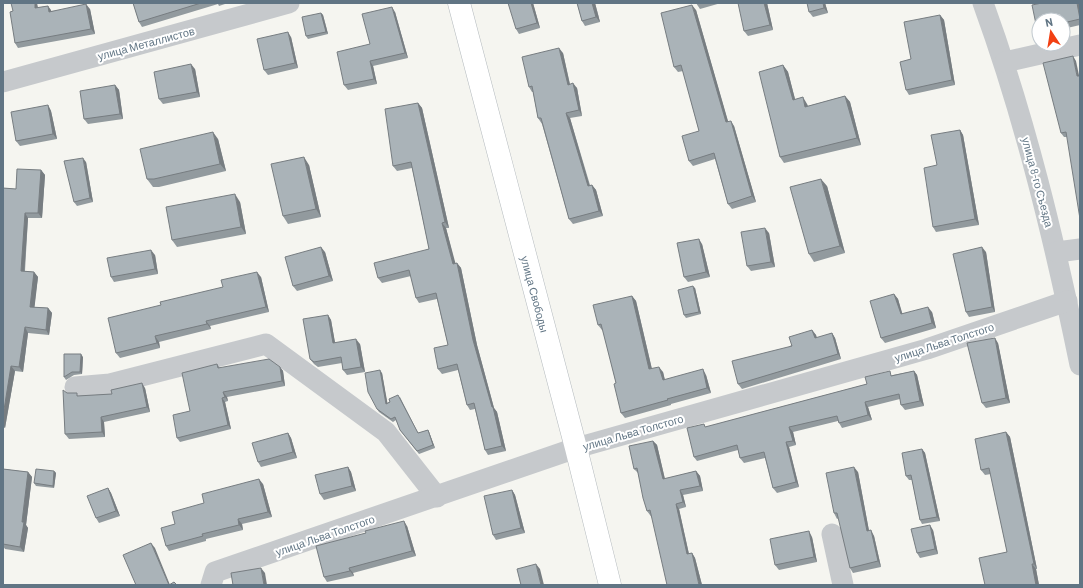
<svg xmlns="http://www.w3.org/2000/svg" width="1083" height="588" viewBox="0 0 1083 588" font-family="Barlow,sans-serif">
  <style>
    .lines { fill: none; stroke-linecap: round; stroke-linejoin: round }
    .secondary-casing { stroke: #b5bbbf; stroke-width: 23 }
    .street { stroke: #c6c9cc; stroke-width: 21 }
    .secondary { stroke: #fff; stroke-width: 22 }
    .wall { fill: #929a9e }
    .shaded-wall { fill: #777d81 }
    .building { fill: #aab3b8; stroke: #777d81 }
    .labels { text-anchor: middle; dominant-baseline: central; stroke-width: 4; stroke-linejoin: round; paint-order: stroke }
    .street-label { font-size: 11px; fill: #617584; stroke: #fff }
  </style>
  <rect width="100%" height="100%" fill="#f5f5f0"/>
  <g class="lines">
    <defs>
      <path id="secondary" d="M 459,3 L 576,448 L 610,585"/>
    </defs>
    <use href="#secondary" class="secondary-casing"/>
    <g class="street">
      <path d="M 983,3 C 1026,121 1055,243 1080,365"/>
      <path d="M 1005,62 L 1080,45"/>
      <path d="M 3,82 L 289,3"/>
      <path d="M 1057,252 L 1080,249"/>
      <path d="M 75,387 L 110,384 L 266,344 L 386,432 L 437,497"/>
      <path d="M 832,534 L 843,585"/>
      <path d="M 211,585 L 215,572 L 576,448 L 927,349 L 1067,301"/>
    </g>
    <use href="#secondary" class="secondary"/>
  </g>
  <g class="wall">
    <path d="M 133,3 L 228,3 L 219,6 L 218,4 L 142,27 L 139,22 Z"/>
    <path d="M 533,3 L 540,28 L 519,34 L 516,29 Z"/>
    <path d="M 577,3 L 595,3 L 600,22 L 585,26 L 582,21 Z"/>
    <path d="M 696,3 L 721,3 L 700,9 Z"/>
    <path d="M 767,3 L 773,30 L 748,36 L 744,31 Z"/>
    <path d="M 825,3 L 828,13 L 813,17 L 809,12 Z"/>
    <path d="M 1042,3 L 1079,3 L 1080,7 L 1080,25 L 1063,29 L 1063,20 L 1039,20 L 1039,32 L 1037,29 Z"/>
    <path d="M 48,6 L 51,11 L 90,9 L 95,34 L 18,48 L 15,43 L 13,11 Z"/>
    <path d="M 696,10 L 728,122 L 734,126 L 756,202 L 732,209 L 728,204 L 715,159 L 693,166 L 689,161 L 699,131 L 683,71 L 678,72 L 674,67 Z"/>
    <path d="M 395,12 L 408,58 L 373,66 L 377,84 L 348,90 L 344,85 L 370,44 Z"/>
    <path d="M 321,13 L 323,15 L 328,34 L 308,39 L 306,36 Z"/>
    <path d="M 940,15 L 944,20 L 955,85 L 909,95 L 906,90 L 911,59 Z"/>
    <path d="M 291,37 L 298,68 L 268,75 L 264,70 Z"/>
    <path d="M 563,53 L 570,84 L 577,88 L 582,116 L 570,118 L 590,185 L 592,185 L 596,190 L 603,216 L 573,224 L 569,219 L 542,124 L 538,118 L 533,92 L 532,92 L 529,87 Z"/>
    <path d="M 1076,61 L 1067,137 L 1064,137 L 1061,133 Z"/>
    <path d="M 783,65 L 788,72 L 795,99 L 807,104 L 808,106 L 845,96 L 850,102 L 861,145 L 784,163 L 780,157 Z"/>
    <path d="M 195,69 L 200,97 L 163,104 L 159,99 Z"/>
    <path d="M 115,85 L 119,90 L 123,119 L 88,124 L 84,119 Z"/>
    <path d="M 418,103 L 422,108 L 449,228 L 446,228 L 455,264 L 457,263 L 461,268 L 477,345 L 494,408 L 497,412 L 506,451 L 488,455 L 485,450 L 475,409 L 470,410 L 467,405 L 458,370 L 442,374 L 438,369 L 448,345 L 437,299 L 419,303 L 416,298 L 411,276 L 382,283 L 378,278 L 429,249 L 412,168 L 397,171 L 393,166 Z"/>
    <path d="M 48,105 L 51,111 L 57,139 L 20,146 L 16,141 Z"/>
    <path d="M 960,130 L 963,135 L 979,225 L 936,232 L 933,227 L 937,165 Z"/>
    <path d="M 218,139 L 226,171 L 159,187 L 153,187 L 147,179 Z"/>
    <path d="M 86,162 L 93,202 L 77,206 L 74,202 Z"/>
    <path d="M 309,165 L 321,217 L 288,224 L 283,216 Z"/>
    <path d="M 41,170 L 45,175 L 42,218 L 28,218 L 25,271 L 34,272 L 38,277 L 34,307 L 48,308 L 52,313 L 49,335 L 28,333 L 23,372 L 15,371 L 5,428 L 3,427 L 3,188 L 16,189 Z"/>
    <path d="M 827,186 L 845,253 L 814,262 L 809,254 Z"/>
    <path d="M 240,202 L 246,234 L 177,247 L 172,240 Z"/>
    <path d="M 769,233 L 775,267 L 751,271 L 747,266 Z"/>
    <path d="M 702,244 L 710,277 L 688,282 L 684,277 Z"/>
    <path d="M 325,252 L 333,281 L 297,291 L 293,286 Z"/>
    <path d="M 986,252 L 995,312 L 969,317 L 966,312 Z"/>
    <path d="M 155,255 L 158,274 L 114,282 L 111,277 Z"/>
    <path d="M 261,277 L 269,312 L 210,326 L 211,329 L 159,342 L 160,348 L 120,358 L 116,353 L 161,305 L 223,287 Z"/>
    <path d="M 695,288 L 701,314 L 686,318 L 684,315 Z"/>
    <path d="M 894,294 L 898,299 L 902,314 L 932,312 L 936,328 L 885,343 L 881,338 Z"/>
    <path d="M 632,296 L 636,301 L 652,369 L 663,372 L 665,380 L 706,375 L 711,393 L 671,404 L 671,405 L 625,418 L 621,413 L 616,383 L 603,330 L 602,330 L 598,325 Z"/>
    <path d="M 328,315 L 331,320 L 335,343 L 360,344 L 365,372 L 347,375 L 343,370 L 342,363 L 318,367 L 314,364 L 310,359 Z"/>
    <path d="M 812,330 L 816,335 L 817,338 L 832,333 L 835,338 L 841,359 L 742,389 L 738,384 Z"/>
    <path d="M 998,343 L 1010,403 L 986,408 L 982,403 Z"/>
    <path d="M 83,357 L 82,374 L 74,375 L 66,380 L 64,377 Z"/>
    <path d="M 217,364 L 220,368 L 280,367 L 283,371 L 285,386 L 227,397 L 228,401 L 225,402 L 231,429 L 180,442 L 177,438 L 190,411 Z"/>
    <path d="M 914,371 L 917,375 L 924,406 L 905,410 L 901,405 L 900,399 L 868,407 L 872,420 L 842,428 L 838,421 L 793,432 L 796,445 L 789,447 L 799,487 L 777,493 L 773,488 L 765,458 L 744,463 L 740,458 L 738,450 L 697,461 L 694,457 L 706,427 L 867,384 L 893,375 Z"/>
    <path d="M 382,373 L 387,403 L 400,397 L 418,433 L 428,430 L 429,432 L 435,448 L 419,454 L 400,430 L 396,420 L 393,422 L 379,412 L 377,409 Z"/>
    <path d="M 145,388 L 150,412 L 104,422 L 105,437 L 69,439 L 65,434 L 67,393 L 79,396 L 112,394 Z"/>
    <path d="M 1006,432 L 1010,437 L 1037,569 L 1036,569 L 1039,585 L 985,585 L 1007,552 L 991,474 L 985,475 L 981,470 Z"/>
    <path d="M 288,433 L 291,438 L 297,458 L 261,467 L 258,462 Z"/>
    <path d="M 653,441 L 657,445 L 665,479 L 696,471 L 700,476 L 703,491 L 683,495 L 686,507 L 679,509 L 689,554 L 692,553 L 695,558 L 702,585 L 647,511 L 638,473 L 634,469 Z"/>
    <path d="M 922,449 L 925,453 L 940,521 L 922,524 L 920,520 L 912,480 L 909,480 L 906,476 Z"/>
    <path d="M 348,467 L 351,472 L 356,491 L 324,500 L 320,494 Z"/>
    <path d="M 3,469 L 28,472 L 32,477 L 26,525 L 28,528 L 24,552 L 5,549 L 3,546 Z"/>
    <path d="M 54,471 L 56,473 L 54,488 L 36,486 L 34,483 Z"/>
    <path d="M 858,472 L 869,531 L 874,536 L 881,567 L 853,573 L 850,568 L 839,518 L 837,519 L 834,513 Z"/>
    <path d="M 263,484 L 272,517 L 242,524 L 243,530 L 206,539 L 206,541 L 169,551 L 166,546 L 175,524 Z"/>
    <path d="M 108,488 L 111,493 L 120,516 L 99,523 L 96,518 Z"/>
    <path d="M 512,490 L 515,495 L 525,533 L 496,540 L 493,535 Z"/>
    <path d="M 407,526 L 416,556 L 353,573 L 354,576 L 327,582 L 324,577 Z"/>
    <path d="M 933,530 L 938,554 L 920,558 L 917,553 Z"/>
    <path d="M 812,537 L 817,562 L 779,570 L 775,565 Z"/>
  </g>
  <g class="shaded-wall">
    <path d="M 35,3 L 37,3 L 39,12 L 35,8 Z"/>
    <path d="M 531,3 L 533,3 L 540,28 L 537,23 Z"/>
    <path d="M 592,3 L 595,3 L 600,22 L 596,17 Z"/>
    <path d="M 764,3 L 767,3 L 773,30 L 770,25 Z"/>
    <path d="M 823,3 L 825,3 L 828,13 L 824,8 Z"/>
    <path d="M 1077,3 L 1079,3 L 1080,7 L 1080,19 Z"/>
    <path d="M 86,4 L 90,9 L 95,34 L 91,29 Z"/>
    <path d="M 692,5 L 696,10 L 730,128 L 726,122 Z"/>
    <path d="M 48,6 L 51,10 L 52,16 L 49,12 Z"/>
    <path d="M 392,7 L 395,12 L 408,58 L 405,53 Z"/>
    <path d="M 321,13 L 323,15 L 328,34 L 326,32 Z"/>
    <path d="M 940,15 L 944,20 L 955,85 L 952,80 Z"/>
    <path d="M 288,32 L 291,37 L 298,68 L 295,63 Z"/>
    <path d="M 559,48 L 563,53 L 571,90 L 568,85 Z"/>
    <path d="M 1073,56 L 1076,61 L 1080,80 L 1077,76 Z"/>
    <path d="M 370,61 L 373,66 L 377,84 L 374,79 Z"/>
    <path d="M 191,64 L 195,69 L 200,97 L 197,92 Z"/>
    <path d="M 783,65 L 788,72 L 797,107 L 793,100 Z"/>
    <path d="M 573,83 L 577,88 L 582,116 L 579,110 Z"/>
    <path d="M 115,85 L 119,90 L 123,119 L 120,114 Z"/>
    <path d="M 845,96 L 850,102 L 861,145 L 857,138 Z"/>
    <path d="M 803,97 L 807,104 L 810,114 L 805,107 Z"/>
    <path d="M 418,103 L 422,108 L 449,228 L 445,222 Z"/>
    <path d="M 48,105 L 51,111 L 57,139 L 53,134 Z"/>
    <path d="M 566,113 L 570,118 L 591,191 L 588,186 Z"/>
    <path d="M 731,121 L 734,126 L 756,202 L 752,196 Z"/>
    <path d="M 960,130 L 963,135 L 979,225 L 975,219 Z"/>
    <path d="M 213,132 L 218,139 L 226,171 L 220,164 Z"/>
    <path d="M 304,157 L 309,165 L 321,217 L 316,209 Z"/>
    <path d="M 83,158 L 86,162 L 93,202 L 90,198 Z"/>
    <path d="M 41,170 L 45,175 L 42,218 L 38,213 Z"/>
    <path d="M 821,179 L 827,186 L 845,253 L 840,246 Z"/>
    <path d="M 592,185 L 596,190 L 603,216 L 599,211 Z"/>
    <path d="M 235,194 L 240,202 L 246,234 L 241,227 Z"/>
    <path d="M 25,213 L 28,218 L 24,276 L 21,271 Z"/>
    <path d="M 442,223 L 446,228 L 457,269 L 453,264 Z"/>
    <path d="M 765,228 L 769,233 L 775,267 L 771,262 Z"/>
    <path d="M 699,239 L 702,244 L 710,277 L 706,272 Z"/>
    <path d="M 321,247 L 325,252 L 333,281 L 329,276 Z"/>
    <path d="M 982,247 L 986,252 L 995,312 L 992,307 Z"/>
    <path d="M 151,250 L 155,255 L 158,274 L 155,269 Z"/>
    <path d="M 457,263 L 461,268 L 477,345 L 494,408 L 497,412 L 506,451 L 502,446 L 473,340 Z"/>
    <path d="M 34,272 L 38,277 L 34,312 L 30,307 Z"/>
    <path d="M 257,272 L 261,277 L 269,312 L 266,307 Z"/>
    <path d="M 693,286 L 695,288 L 701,314 L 699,312 Z"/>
    <path d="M 894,294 L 898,299 L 904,319 L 901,314 Z"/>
    <path d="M 632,296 L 636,301 L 653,374 L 649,369 Z"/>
    <path d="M 928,307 L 932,312 L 936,328 L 932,323 Z"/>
    <path d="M 48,308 L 52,313 L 49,335 L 46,330 Z"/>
    <path d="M 328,315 L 331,320 L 336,348 L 333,343 Z"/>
    <path d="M 206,321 L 210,326 L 211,329 L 207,324 Z"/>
    <path d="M 25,327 L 28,333 L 23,372 L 19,367 Z"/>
    <path d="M 812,330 L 816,335 L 818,343 L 815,338 Z"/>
    <path d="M 832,333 L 835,338 L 841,359 L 838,354 Z"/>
    <path d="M 155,336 L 159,342 L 160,348 L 157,343 Z"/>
    <path d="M 995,338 L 998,343 L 1010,403 L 1006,398 Z"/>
    <path d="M 356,339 L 360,344 L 365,372 L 361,367 Z"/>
    <path d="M 81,354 L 83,357 L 82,374 L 80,372 Z"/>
    <path d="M 11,366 L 15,371 L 5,428 L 3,424 L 3,416 Z"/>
    <path d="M 280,367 L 283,371 L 285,386 L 282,381 Z"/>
    <path d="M 659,367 L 663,372 L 666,385 L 663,380 Z"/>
    <path d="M 703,369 L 706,375 L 711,393 L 707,388 Z"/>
    <path d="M 380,370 L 382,373 L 388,406 L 386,404 Z"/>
    <path d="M 914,371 L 917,375 L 924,406 L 920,401 Z"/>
    <path d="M 142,383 L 145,388 L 150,412 L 147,407 Z"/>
    <path d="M 223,392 L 227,397 L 228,401 L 225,397 Z"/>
    <path d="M 222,398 L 225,402 L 231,429 L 228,425 Z"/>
    <path d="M 865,402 L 868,407 L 872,420 L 868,415 Z"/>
    <path d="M 101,417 L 104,422 L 105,437 L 102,432 Z"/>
    <path d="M 789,427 L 793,432 L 796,445 L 793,441 Z"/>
    <path d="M 428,430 L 429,432 L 435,448 L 433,445 Z"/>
    <path d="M 1006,432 L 1010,437 L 1037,569 L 1034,564 Z"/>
    <path d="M 288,433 L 291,438 L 297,458 L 293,452 Z"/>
    <path d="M 653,441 L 657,445 L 666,484 L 663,479 Z"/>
    <path d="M 786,442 L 789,447 L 799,487 L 796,482 Z"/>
    <path d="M 922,449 L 925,453 L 940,521 L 937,517 Z"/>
    <path d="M 348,467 L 351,472 L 356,491 L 352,486 Z"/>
    <path d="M 854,467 L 858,472 L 870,536 L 867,531 Z"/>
    <path d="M 54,471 L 56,473 L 54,488 L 53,486 Z"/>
    <path d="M 696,471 L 700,476 L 703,491 L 700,486 Z"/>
    <path d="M 28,472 L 32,477 L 26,525 L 28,528 L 24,552 L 20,547 L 22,522 Z"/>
    <path d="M 259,479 L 263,484 L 272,517 L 268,512 Z"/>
    <path d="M 108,488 L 111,493 L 120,516 L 116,511 Z"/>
    <path d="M 512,490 L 515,495 L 525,533 L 521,528 Z"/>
    <path d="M 680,490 L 683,495 L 686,507 L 683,502 Z"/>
    <path d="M 676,504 L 679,509 L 690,559 L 687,554 Z"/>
    <path d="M 238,519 L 242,524 L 243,530 L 239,525 Z"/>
    <path d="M 404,521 L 407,526 L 416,556 L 412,551 Z"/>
    <path d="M 930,525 L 933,530 L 938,554 L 935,549 Z"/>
    <path d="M 871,530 L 874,536 L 881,567 L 878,561 Z"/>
    <path d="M 809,531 L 812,537 L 817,562 L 814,557 Z"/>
    <path d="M 151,543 L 155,548 L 170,585 L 169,585 Z"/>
    <path d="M 692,553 L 695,558 L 702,585 L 699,585 Z"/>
    <path d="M 536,564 L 540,569 L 544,585 L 541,585 Z"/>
    <path d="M 1032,564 L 1036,569 L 1039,585 L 1036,585 Z"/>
    <path d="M 261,568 L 265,573 L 267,585 L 264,585 Z"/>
    <path d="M 349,568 L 353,573 L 354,576 L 350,571 Z"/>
  </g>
  <g class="building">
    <path d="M 11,3 L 35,3 L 35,8 L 48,6 L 49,12 L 86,4 L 91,29 L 15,43 L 10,12 L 13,11 Z"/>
    <path d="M 133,3 L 201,3 L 139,22 Z"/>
    <path d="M 508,3 L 531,3 L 537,23 L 516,29 Z"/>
    <path d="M 577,3 L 592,3 L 596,17 L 582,21 Z"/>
    <path d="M 738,3 L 764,3 L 770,25 L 744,31 Z"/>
    <path d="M 807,3 L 823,3 L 824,8 L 809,12 Z"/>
    <path d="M 1042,3 L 1077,3 L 1080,19 L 1063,23 L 1063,20 L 1039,20 L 1039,28 L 1037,29 L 1032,5 Z"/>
    <path d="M 692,5 L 726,122 L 731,121 L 752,196 L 728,204 L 714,153 L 689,161 L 682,136 L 699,131 L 681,65 L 674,67 L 661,13 Z"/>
    <path d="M 392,7 L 405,53 L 370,61 L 374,79 L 344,85 L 337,52 L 370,44 L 362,14 Z"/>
    <path d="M 321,13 L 326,32 L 306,36 L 302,17 Z"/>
    <path d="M 940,15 L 952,80 L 906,90 L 900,62 L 911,59 L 904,22 Z"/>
    <path d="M 288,32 L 295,63 L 264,70 L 257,39 Z"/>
    <path d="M 559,48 L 568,85 L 573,83 L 579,110 L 566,113 L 588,186 L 592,185 L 599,211 L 569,219 L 541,118 L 538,118 L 532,86 L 529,87 L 522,57 Z"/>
    <path d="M 1073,56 L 1077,76 L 1080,76 L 1080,219 L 1066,132 L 1061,133 L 1043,63 Z"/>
    <path d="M 191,64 L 197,92 L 159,99 L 154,72 Z"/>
    <path d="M 783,65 L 793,100 L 803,97 L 805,107 L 845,96 L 857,138 L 780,157 L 759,72 Z"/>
    <path d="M 115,85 L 120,114 L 84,119 L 80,91 Z"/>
    <path d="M 418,103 L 445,222 L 442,223 L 453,264 L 457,263 L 473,340 L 492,407 L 493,407 L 502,446 L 485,450 L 474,403 L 467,405 L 457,364 L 438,369 L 434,348 L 448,345 L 436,293 L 416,298 L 409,270 L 378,278 L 374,263 L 429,249 L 411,162 L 393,166 L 385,109 Z"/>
    <path d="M 48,105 L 53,134 L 16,141 L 11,112 Z"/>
    <path d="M 960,130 L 975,219 L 933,227 L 924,168 L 937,165 L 931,135 Z"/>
    <path d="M 213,132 L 220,164 L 154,179 L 147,179 L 140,149 Z"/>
    <path d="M 304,157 L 316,209 L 283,216 L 271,164 Z"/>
    <path d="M 83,158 L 90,198 L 74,202 L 64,161 Z"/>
    <path d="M 17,169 L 41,170 L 38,213 L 25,213 L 21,271 L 34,272 L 30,307 L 48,308 L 46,330 L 25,327 L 19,367 L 11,366 L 3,416 L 3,188 L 16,189 Z"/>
    <path d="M 821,179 L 840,246 L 809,254 L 790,187 Z"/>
    <path d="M 235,194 L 241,227 L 172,240 L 166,207 Z"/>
    <path d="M 765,228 L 771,262 L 747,266 L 741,232 Z"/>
    <path d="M 699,239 L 706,272 L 684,277 L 677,243 Z"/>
    <path d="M 321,247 L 329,276 L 293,286 L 285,257 Z"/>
    <path d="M 982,247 L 992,307 L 966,312 L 953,254 Z"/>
    <path d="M 151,250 L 155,269 L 111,277 L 107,258 Z"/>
    <path d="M 257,272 L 266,307 L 206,321 L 207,324 L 155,336 L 157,343 L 116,353 L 108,318 L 161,305 L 160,302 L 223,287 L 221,280 Z"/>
    <path d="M 693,286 L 699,312 L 684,315 L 678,290 Z"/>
    <path d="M 894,294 L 901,314 L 928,307 L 932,323 L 881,338 L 870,301 Z"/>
    <path d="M 632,296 L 649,369 L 659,367 L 663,380 L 703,369 L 707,388 L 667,399 L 668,400 L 621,413 L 614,384 L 616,383 L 601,324 L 598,325 L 593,305 Z"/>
    <path d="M 328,315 L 333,343 L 356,339 L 361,367 L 343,370 L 341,357 L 314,362 L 310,359 L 303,319 Z"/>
    <path d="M 812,330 L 815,338 L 832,333 L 838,354 L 738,384 L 732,361 L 792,346 L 789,337 Z"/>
    <path d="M 995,338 L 1006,398 L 982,403 L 967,343 Z"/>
    <path d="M 64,354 L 81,354 L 80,372 L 72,372 L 64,377 Z"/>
    <path d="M 269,359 L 280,367 L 282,381 L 223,392 L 225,397 L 222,398 L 228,425 L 177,438 L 173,415 L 190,411 L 182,373 L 217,364 L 218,368 Z"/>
    <path d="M 380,370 L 386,404 L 390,402 L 389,399 L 398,395 L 418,433 L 428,430 L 433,445 L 417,451 L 400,430 L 395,417 L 391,419 L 377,409 L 368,392 L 365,373 Z"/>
    <path d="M 890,371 L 891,376 L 914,371 L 920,401 L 901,405 L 899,394 L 865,402 L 868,415 L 839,423 L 837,416 L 789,427 L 793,441 L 786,442 L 796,482 L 773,488 L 764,452 L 740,458 L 737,445 L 694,457 L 687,428 L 704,424 L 705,427 L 867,384 L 865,377 Z"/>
    <path d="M 142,383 L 147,407 L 101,417 L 102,432 L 65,434 L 63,390 L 67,393 L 77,393 L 77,396 L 112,394 L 111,390 Z"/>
    <path d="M 1006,432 L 1034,564 L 1032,564 L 1036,585 L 985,585 L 979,558 L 1007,552 L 989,468 L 981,470 L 975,439 Z"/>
    <path d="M 288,433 L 293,452 L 258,462 L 252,443 Z"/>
    <path d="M 653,441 L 663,479 L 696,471 L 700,486 L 680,490 L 683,502 L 676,504 L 687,554 L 692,553 L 699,585 L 667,585 L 650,510 L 647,511 L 643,498 L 637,468 L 634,469 L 629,446 Z"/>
    <path d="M 922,449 L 937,517 L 920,520 L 911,475 L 906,476 L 902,453 Z"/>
    <path d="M 348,467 L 352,486 L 320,494 L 315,475 Z"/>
    <path d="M 854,467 L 867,531 L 871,530 L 878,561 L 850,568 L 837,513 L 834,513 L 826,473 Z"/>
    <path d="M 3,469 L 28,472 L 22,522 L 24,522 L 20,547 L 3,544 Z"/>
    <path d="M 36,469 L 54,471 L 53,486 L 34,483 Z"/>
    <path d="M 259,479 L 268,512 L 238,519 L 239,525 L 202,534 L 203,536 L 166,546 L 161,528 L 175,524 L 172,512 L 204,503 L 202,494 Z"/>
    <path d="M 108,488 L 116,511 L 96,518 L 87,496 Z"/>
    <path d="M 512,490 L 521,528 L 493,535 L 484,496 Z"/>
    <path d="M 404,521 L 412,551 L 349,568 L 350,571 L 324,577 L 316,546 L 366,533 L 365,531 Z"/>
    <path d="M 930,525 L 935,549 L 917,553 L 911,529 Z"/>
    <path d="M 809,531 L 814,557 L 775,565 L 770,539 Z"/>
    <path d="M 151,543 L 169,585 L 136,585 L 123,555 Z"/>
    <path d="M 536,564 L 541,585 L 521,585 L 517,569 Z"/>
    <path d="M 261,568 L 264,585 L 233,585 L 231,573 Z"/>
    <path d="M 174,582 L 177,585 L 169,585 Z"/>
  </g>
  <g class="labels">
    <g class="street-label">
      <text transform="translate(146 43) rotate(-15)">улица Металлистов</text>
      <text transform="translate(1038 182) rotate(75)">улица 8-го Съезда</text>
      <text transform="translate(535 294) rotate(75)">улица Свободы</text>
      <text transform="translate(944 342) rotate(-18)">улица Льва Толстого</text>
      <text transform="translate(633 432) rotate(-16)">улица Льва Толстого</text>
      <text transform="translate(325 535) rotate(-19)">улица Льва Толстого</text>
    </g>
  </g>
  <rect width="1083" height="588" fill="none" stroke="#617584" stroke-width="8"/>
  <g transform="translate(1051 32) rotate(348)"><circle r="19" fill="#ffffff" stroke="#c0c8ce"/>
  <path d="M0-3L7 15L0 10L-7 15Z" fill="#f24013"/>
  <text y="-6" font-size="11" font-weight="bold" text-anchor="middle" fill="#617584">N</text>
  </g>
</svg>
